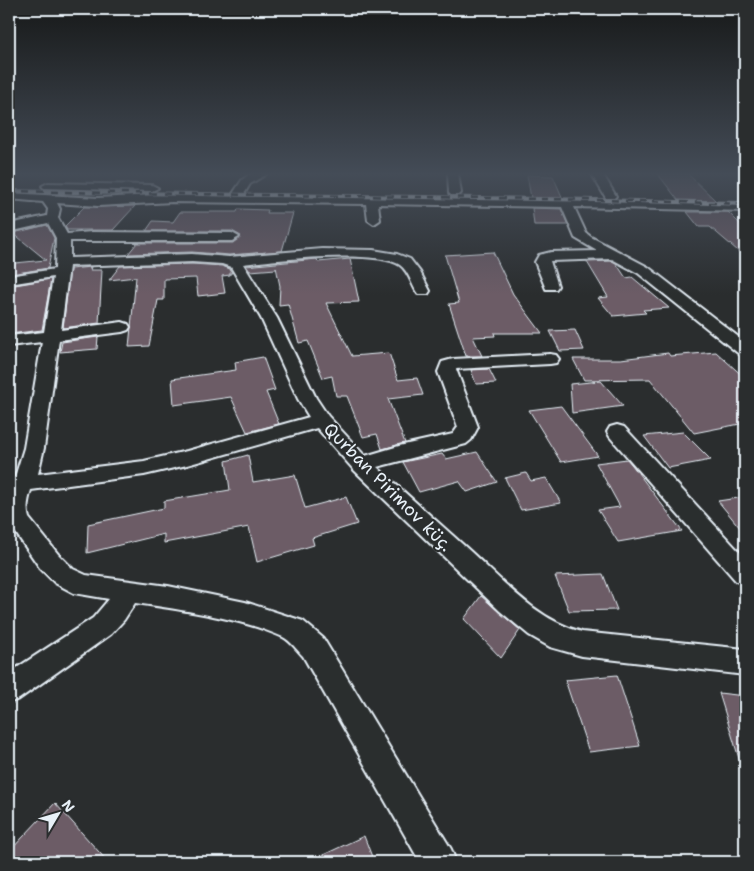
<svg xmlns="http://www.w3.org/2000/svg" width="754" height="871" viewBox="0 0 754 871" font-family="'Shantell Sans',sans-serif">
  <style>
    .building { fill: #6c5c66; stroke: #e8f1f8 }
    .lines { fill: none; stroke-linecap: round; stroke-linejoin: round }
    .street-casing { stroke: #e8f1f8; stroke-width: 4 }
    .street { fill: #2a2d2e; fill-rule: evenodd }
    .rail-casing { stroke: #e8f1f8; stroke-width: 4 }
    .rail { stroke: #2a2d2e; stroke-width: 2.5; stroke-dasharray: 7; stroke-linecap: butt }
    .labels { text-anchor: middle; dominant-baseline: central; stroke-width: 4.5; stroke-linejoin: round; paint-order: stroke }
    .street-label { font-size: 18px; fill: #e8f1f8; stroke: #2a2d2e }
  </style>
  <rect width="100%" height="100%" fill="#2a2d2e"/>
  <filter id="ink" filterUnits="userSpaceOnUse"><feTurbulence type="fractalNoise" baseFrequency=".02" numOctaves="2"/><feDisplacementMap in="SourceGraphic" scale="10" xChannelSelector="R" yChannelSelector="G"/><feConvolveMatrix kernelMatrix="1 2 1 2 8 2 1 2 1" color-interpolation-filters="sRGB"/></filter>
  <g filter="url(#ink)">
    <g class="building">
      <path d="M 657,173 L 687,173 L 716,201 L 678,200 Z"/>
      <path d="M 527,175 L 553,176 L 563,199 L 531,198 Z"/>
      <path d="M 135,206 L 113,230 L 67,230 L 65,226 L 84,207 Z"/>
      <path d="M 532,208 L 561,209 L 568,225 L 534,225 Z"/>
      <path d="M 238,209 L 268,210 L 267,213 L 293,213 L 282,251 L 229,255 L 192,252 L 128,254 L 137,243 L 233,243 L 241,236 L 232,231 L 146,231 L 153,221 L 173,222 L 180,212 L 237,212 Z"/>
      <path d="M 687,212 L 728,212 L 745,229 L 745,257 L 710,227 L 699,227 Z"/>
      <path d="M 47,225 L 54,238 L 48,268 L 11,274 L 15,263 L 46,260 L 13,233 Z"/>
      <path d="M 493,252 L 513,294 L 542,333 L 494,333 L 495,336 L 473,337 L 482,356 L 466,356 L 449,304 L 459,303 L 445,255 Z"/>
      <path d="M 317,259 L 318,262 L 350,259 L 359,302 L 326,303 L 352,356 L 389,353 L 398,380 L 417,378 L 423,395 L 388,399 L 405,443 L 382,449 L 377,434 L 363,437 L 347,396 L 336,396 L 332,376 L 323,378 L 308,341 L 299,343 L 288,304 L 279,305 L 280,286 L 276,267 L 276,269 L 250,271 L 246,266 Z"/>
      <path d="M 612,261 L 616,263 L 626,278 L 632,277 L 669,308 L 643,310 L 646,313 L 613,316 L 598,298 L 608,297 L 587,262 Z"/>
      <path d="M 192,264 L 222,266 L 230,269 L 232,273 L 230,273 L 230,275 L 222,276 L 225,293 L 198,296 L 196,278 L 164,279 L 164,300 L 158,300 L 149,346 L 129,347 L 136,277 L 109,280 L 120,266 Z"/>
      <path d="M 91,267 L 90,270 L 102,270 L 99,323 L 63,328 L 70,269 Z"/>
      <path d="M 51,279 L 42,330 L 9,334 L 9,286 Z"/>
      <path d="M 575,330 L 584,350 L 560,351 L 550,331 Z"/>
      <path d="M 98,337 L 97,349 L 60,352 L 62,342 Z"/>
      <path d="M 716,352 L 745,378 L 745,423 L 694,433 L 650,379 L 584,380 L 573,359 L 621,359 L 668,353 L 670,356 Z"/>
      <path d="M 263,357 L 275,390 L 266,392 L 279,424 L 247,432 L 231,397 L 174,405 L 172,379 L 236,370 L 235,362 Z"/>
      <path d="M 489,369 L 496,383 L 476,384 L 471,370 Z"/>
      <path d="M 601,381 L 623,406 L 572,413 L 570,384 Z"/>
      <path d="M 561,406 L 598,456 L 561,462 L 529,410 Z"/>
      <path d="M 683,432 L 711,460 L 668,468 L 644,436 Z"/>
      <path d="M 477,452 L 497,482 L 467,492 L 459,481 L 419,492 L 403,462 L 442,454 L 446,459 Z"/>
      <path d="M 248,455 L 253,482 L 295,475 L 305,508 L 346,497 L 357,524 L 312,538 L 314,545 L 257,562 L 249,527 L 164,543 L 164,534 L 87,553 L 88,524 L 164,508 L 164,501 L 230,490 L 226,461 Z"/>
      <path d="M 627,459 L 632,465 L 682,531 L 618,542 L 598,510 L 620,507 L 596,463 Z"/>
      <path d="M 526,473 L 531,481 L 546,478 L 561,503 L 521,510 L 505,478 Z"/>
      <path d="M 745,497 L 745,534 L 718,501 Z"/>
      <path d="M 603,574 L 617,610 L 569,611 L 555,576 Z"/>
      <path d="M 481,596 L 520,630 L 501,658 L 464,619 Z"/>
      <path d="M 617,675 L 640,746 L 589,752 L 565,680 Z"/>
      <path d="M 719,693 L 745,696 L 745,764 L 741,765 Z"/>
      <path d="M 55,803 L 108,862 L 9,862 L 9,852 Z"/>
      <path d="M 364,836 L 374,862 L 308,862 Z"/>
    </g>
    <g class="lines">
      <defs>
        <g id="street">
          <path d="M 251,173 L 268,173 L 250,184 L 243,196 L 745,203 L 745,211 L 574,207 L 586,233 L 591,237 L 648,267 L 745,342 L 745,355 L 739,354 L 638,273 L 612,259 L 550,261 L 558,286 L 556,289 L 546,289 L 535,262 L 539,255 L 551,252 L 597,251 L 575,238 L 562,207 L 378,204 L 380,220 L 374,224 L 368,220 L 366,204 L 172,202 L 98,206 L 57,203 L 60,209 L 58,218 L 67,234 L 92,232 L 232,233 L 239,237 L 232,241 L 70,241 L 70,258 L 192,254 L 229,257 L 322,249 L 373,250 L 397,254 L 410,259 L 420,272 L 430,291 L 428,294 L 418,294 C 412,286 409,271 400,265 C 374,249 275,260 243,264 L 277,318 L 316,398 L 328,416 L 365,456 L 399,446 L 453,434 L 458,427 L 438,372 L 442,362 L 453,359 L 550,354 L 556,355 L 559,359 L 556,363 L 550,364 L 456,369 L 478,427 L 471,440 L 466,444 L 377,467 C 408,496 440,524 471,552 C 505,583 537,620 582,632 L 745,649 L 745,675 L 582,656 L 550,647 L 529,635 L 500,611 L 354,470 L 317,428 L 187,465 L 144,475 L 31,490 C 28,500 26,508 29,518 L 58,554 L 73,569 L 86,575 L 168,586 L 245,602 L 303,621 L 323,638 L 451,849 L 456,862 L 420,862 L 303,656 C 297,650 291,641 283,637 C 245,619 178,609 135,603 L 124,620 L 111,634 L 19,699 L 9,703 L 9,673 L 93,618 L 109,599 L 74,593 L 55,583 L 40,568 L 9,523 L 9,478 L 15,477 L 24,448 L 42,342 L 9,346 L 9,336 L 44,332 L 53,277 L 9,284 L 9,276 L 55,269 L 56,238 L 48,223 L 9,232 L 9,224 L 47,216 L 48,209 L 43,202 L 9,199 L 9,193 L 98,198 L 172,194 L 232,195 L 242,180 ZM 192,262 L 222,264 L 231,267 L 261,318 L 298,399 L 309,417 L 187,451 L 144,461 L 38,474 L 44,448 L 59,340 L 122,332 L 128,330 L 130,327 L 128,324 L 122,322 L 61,330 L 69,266 Z"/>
          <path d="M 448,173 L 458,173 L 461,193 L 459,195 L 451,195 L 449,193 Z"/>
          <path d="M 591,173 L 602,173 L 616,196 L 614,198 L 606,198 Z"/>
          <path d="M 48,183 L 152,185 L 158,188 L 152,191 L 44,188 L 42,186 Z"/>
          <path d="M 617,425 L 624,427 L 745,558 L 745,584 L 736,581 L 610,437 L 607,432 L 610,427 Z"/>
        </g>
      </defs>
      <use href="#street" class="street-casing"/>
      <use href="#street" class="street"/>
      <defs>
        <path id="rail" d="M 9,191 C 254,196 500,196 745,204"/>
      </defs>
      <use href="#rail" class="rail-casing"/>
      <use href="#rail" class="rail"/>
    </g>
  </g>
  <linearGradient id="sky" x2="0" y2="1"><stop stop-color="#171919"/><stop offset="0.59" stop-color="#444c57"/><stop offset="1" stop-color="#444c57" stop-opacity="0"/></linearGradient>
  <rect width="754" height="295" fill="url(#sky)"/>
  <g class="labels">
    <g class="street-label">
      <text transform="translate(388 487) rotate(45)">Qurban Pirimov küç.</text>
    </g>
  </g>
  <rect width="754" height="871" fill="none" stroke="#2a2d2e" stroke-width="30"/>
  <rect x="15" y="15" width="724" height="841" fill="none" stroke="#e8f1f8" stroke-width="2" filter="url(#ink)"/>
  <g transform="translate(58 814) rotate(52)" stroke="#2a2d2e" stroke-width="4" paint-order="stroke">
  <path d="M0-4L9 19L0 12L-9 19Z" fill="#e8f1f8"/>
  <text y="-8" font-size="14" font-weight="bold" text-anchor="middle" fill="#e8f1f8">N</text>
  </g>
</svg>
